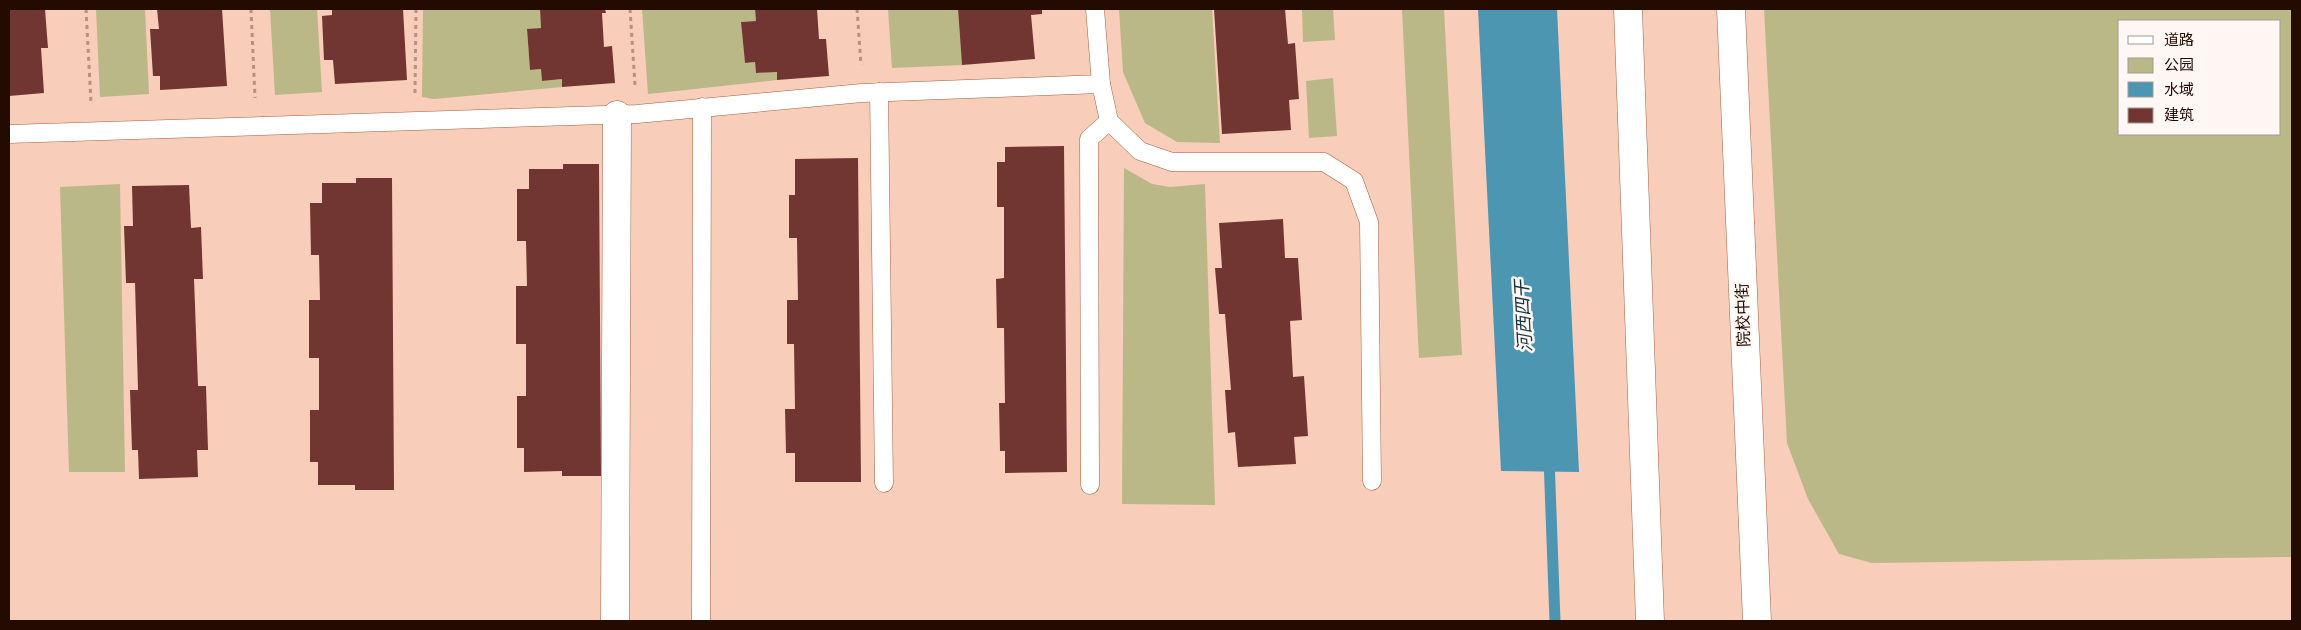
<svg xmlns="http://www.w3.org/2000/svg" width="2301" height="630" viewBox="0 0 2301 630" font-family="'Sofia Sans Condensed','Noto Sans SC',sans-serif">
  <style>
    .green { fill: #bab886; fill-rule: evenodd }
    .water { fill: #4d96b2 }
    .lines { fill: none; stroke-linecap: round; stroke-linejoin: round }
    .stream { stroke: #4d96b2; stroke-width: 11 }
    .building { fill: #713632 }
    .lane-casing { stroke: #a16244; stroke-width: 19 }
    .street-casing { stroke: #a16244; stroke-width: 29 }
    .secondary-casing { stroke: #a16244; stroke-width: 29 }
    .path { stroke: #b79181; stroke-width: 3; stroke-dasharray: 4 4; stroke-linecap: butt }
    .lane { stroke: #fff; stroke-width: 18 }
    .street { stroke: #fff; stroke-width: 28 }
    .secondary { stroke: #fff; stroke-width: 28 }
    .labels { text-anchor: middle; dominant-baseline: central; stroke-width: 5; stroke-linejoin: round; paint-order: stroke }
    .street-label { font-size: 16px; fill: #230b02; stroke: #fef7f3 }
    .water-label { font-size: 18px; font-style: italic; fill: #123441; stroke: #fef7f3 }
  </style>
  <rect width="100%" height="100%" fill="#f8cdb9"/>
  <g class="green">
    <path d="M 96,9 L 145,9 L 149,94 L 100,97 Z"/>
    <path d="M 270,9 L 317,9 L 322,92 L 275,95 Z"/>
    <path d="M 423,9 L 540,9 L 541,28 L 527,30 L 530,70 L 541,69 L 542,81 L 562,79 L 562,87 L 434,99 L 422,97 Z"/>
    <path d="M 642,9 L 755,9 L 756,21 L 741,22 L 745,63 L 755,62 L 756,73 L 777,72 L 777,80 L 648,94 Z"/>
    <path d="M 888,9 L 958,9 L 962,65 L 892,68 Z"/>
    <path d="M 1119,9 L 1212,9 L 1220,143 L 1177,142 L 1145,123 L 1123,72 Z"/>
    <path d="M 1302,9 L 1333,9 L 1335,40 L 1303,42 Z"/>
    <path d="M 1402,9 L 1444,9 L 1462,355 L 1419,358 Z"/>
    <path d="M 1764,9 L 2292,9 L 2292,557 L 1872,563 L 1839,554 L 1808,499 L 1787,443 ZM 2120,21 L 2280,21 L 2280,134 L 2120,134 Z"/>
    <path d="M 1333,78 L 1337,136 L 1309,138 L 1306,81 Z"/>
    <path d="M 1124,168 L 1152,184 L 1170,187 L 1205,184 L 1215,505 L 1122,504 Z"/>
    <path d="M 120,184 L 125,472 L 69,472 L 60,187 Z"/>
  </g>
  <path class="water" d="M 1478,9 L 1557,9 L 1579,472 L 1501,471 Z"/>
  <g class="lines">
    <path class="stream" d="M 1549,458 L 1555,621"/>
  </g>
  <g class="building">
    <path d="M 9,9 L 45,9 L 48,48 L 41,48 L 44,93 L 9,96 Z"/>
    <path d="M 157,9 L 222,9 L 227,86 L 160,90 L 160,76 L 153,76 L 150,29 L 159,29 Z"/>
    <path d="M 332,9 L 403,9 L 407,80 L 335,84 L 333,60 L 324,60 L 322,16 L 332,15 Z"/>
    <path d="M 540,9 L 605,9 L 606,13 L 602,13 L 604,47 L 612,46 L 615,83 L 562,87 L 562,79 L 542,81 L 541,69 L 530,70 L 527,29 L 541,28 Z"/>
    <path d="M 755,9 L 817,9 L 819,39 L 826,39 L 829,76 L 777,80 L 777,72 L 756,73 L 755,62 L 745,63 L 741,22 L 756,21 Z"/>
    <path d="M 958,9 L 1042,9 L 1042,14 L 1031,15 L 1035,59 L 962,65 Z"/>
    <path d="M 1214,9 L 1285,9 L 1288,44 L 1295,43 L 1299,99 L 1289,100 L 1291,130 L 1222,134 Z"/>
    <path d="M 1064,146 L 1067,472 L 1005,473 L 1005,451 L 1000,451 L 999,403 L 1005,403 L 1004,328 L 997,328 L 996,279 L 1004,278 L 1004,207 L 997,207 L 997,162 L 1005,162 L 1005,147 Z"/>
    <path d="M 858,158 L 861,482 L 795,482 L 795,453 L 786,453 L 785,409 L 795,409 L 794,344 L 787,344 L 787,300 L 798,300 L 797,238 L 789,238 L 789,195 L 795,195 L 795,159 Z"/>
    <path d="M 563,164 L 599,164 L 601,476 L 562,476 L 562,471 L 524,472 L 524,448 L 517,448 L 517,396 L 526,396 L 526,344 L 516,344 L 516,286 L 527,286 L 526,241 L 517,241 L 517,189 L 529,189 L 529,169 L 563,169 Z"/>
    <path d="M 356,178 L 392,178 L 394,490 L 355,490 L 355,485 L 318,485 L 318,462 L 310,462 L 310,410 L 319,410 L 319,358 L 309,358 L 309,300 L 320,300 L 319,255 L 311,255 L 310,203 L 322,203 L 322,183 L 356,183 Z"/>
    <path d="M 189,185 L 191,228 L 201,227 L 203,279 L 194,279 L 198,386 L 206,386 L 208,450 L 197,450 L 198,477 L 139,479 L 138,450 L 132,450 L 130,390 L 138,390 L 135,283 L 126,283 L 124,226 L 133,226 L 132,186 Z"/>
    <path d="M 1283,219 L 1285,258 L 1298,258 L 1302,320 L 1290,321 L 1293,377 L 1304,376 L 1308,436 L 1294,437 L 1296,464 L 1238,467 L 1235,432 L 1228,433 L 1225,390 L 1231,390 L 1225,314 L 1219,314 L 1215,268 L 1222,268 L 1219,223 Z"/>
  </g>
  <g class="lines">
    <defs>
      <g id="lane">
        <path d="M 1101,84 L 1109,121 L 1140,151 L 1172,162 L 1324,162 L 1354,181 L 1369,222 L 1372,481"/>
        <path d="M 879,92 L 884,483"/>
        <path d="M 9,134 L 637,114 L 862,93 L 1101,84 L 1095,9"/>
        <path d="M 1090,485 L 1089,139 L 1109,121"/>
        <path d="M 701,621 L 702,107"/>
      </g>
      <path id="street" d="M 615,621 L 617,115"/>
      <g id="secondary">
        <path d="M 1628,9 L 1650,621"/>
        <path d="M 1731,9 L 1757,621"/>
      </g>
    </defs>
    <use href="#lane" class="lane-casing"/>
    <use href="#street" class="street-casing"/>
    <use href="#secondary" class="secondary-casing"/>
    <g class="path">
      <path d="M 86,9 L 91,103"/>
      <path d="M 251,9 L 255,98"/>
      <path d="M 630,9 L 635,85"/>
      <path d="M 857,9 L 861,65"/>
      <path d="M 415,93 L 416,9"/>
    </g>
    <use href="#lane" class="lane"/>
    <use href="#street" class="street"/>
    <use href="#secondary" class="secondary"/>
  </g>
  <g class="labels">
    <g class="street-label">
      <text transform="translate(1744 315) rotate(-92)">院校中街</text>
    </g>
    <g class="water-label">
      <text transform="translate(1524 316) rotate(-93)">河西四干</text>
    </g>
  </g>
  <rect width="2301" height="630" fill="none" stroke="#230b02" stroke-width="20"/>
  <rect x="2118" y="20" width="162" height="115" fill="#fef7f3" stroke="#a69993"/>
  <rect x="2128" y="36" width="25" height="8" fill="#ffffff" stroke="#a69993"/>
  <text x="2164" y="45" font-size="15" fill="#230b02">道路</text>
  <rect x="2128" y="58" width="25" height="15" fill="#bab886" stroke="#a69993"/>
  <text x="2164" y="70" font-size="15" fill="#230b02">公园</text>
  <rect x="2128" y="82" width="25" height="15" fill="#4d96b2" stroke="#a69993"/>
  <text x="2164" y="95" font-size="15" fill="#230b02">水域</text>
  <rect x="2128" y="108" width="25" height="15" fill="#713632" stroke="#a69993"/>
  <text x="2164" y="120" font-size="15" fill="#230b02">建筑</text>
</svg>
